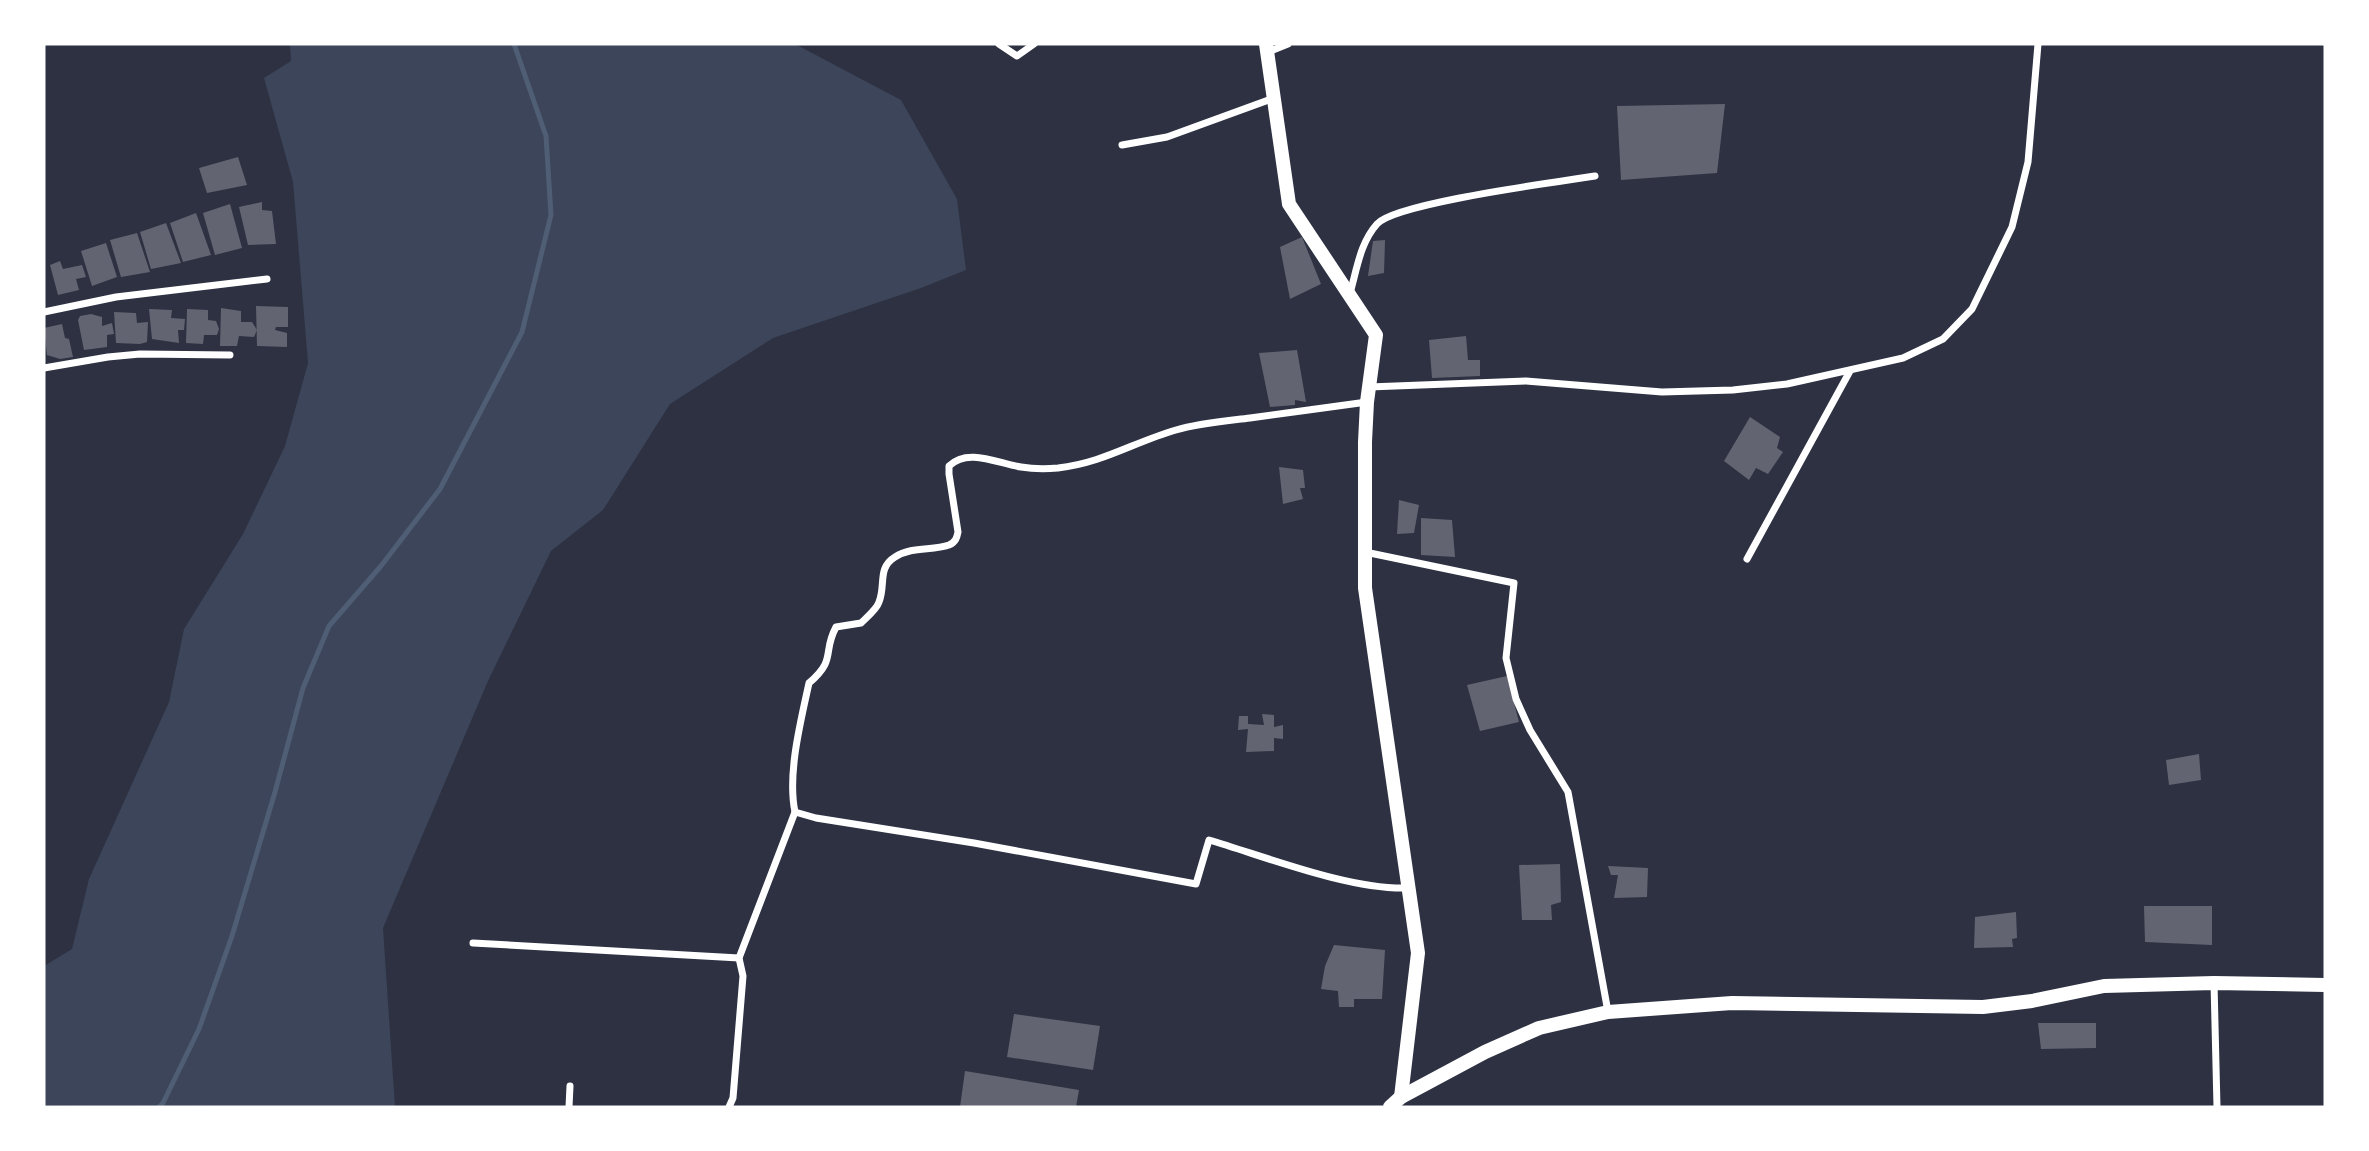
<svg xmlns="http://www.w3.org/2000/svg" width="2369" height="1151" viewBox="0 0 2369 1151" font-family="Signika,sans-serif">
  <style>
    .green { fill: #3c4559 }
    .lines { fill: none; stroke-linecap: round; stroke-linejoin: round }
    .stream { stroke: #4f5d75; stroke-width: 5 }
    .building { fill: #626471 }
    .minor { stroke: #fff; stroke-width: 7 }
    .secondary { stroke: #fff; stroke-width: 14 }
  </style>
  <rect width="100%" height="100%" fill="#2d3142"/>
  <path class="green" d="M 290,44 L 795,44 L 901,100 L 957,199 L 966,270 L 921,288 L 773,338 L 670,404 L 603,510 L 551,551 L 488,681 L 383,928 L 395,1107 L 44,1105 L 44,966 L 72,949 L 89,879 L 169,702 L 184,629 L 243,534 L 285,446 L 308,363 L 293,182 L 264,78 L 291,61 Z"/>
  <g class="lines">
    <path class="stream" d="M 159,1107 L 163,1103 L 199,1029 L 232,936 L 275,792 L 303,688 L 329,626 L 381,566 L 440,489 L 522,332 L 551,215 L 546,136 L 514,44"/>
  </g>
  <g class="building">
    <path d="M 1725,104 L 1717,173 L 1621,180 L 1617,106 Z"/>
    <path d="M 238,157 L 247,185 L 207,193 L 199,168 Z"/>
    <path d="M 262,202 L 262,210 L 272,211 L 276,244 L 248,245 L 239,207 Z"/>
    <path d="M 230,204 L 242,248 L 215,255 L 203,213 Z"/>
    <path d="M 196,213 L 211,255 L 183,262 L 170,223 Z"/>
    <path d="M 166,223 L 181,263 L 151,269 L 140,232 Z"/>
    <path d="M 137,233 L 150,272 L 121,277 L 110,240 Z"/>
    <path d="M 1302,237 L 1321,284 L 1290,299 L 1280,247 Z"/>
    <path d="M 1385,240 L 1384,273 L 1368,276 L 1373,241 Z"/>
    <path d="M 106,243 L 117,277 L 92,286 L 81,251 Z"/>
    <path d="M 60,261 L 63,269 L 82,265 L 86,277 L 76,279 L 79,290 L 58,295 L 50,265 Z"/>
    <path d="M 256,306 L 288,307 L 288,327 L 276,327 L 275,330 L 287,333 L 287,347 L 257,346 Z"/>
    <path d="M 221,308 L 241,311 L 241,322 L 252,322 L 257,330 L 254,337 L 239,336 L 237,346 L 220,346 Z"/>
    <path d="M 149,309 L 172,310 L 171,318 L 185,319 L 184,330 L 178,330 L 179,343 L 152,339 Z"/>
    <path d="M 187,309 L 208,310 L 208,320 L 216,321 L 219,329 L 217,335 L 204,335 L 203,344 L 186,343 Z"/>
    <path d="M 114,312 L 136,313 L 137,323 L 148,322 L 147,342 L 140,344 L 116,343 Z"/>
    <path d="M 91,314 L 102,317 L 102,326 L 112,323 L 114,334 L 107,335 L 107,347 L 84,350 L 78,320 L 80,316 Z"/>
    <path d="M 62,324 L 65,338 L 69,339 L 73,357 L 60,359 L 47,355 L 44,328 Z"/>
    <path d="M 1466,336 L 1468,360 L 1480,360 L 1480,376 L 1432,378 L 1429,340 Z"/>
    <path d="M 1297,350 L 1306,402 L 1295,400 L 1295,405 L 1270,407 L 1259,353 Z"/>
    <path d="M 1750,417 L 1780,437 L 1777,448 L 1783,452 L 1768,474 L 1756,468 L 1749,480 L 1724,461 Z"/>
    <path d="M 1279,467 L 1303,470 L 1305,488 L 1300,488 L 1303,499 L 1283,504 Z"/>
    <path d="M 1399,500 L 1419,505 L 1414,533 L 1397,534 Z"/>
    <path d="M 1421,518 L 1452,520 L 1455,557 L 1421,555 Z"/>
    <path d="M 1507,676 L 1519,722 L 1480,731 L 1467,685 Z"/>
    <path d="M 1262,714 L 1274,715 L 1274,727 L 1283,725 L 1283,739 L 1274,738 L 1274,751 L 1246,752 L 1248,729 L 1238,730 L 1239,716 L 1248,716 L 1248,724 L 1264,725 Z"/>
    <path d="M 2199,754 L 2201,780 L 2169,785 L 2166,760 Z"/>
    <path d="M 1560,864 L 1561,902 L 1551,905 L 1552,920 L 1522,920 L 1519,865 Z"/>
    <path d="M 1608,866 L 1648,868 L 1647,897 L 1614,898 L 1618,875 L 1611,875 Z"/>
    <path d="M 2144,906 L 2212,906 L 2212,945 L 2145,942 Z"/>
    <path d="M 2016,912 L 2017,938 L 2012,939 L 2013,947 L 1974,948 L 1975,917 Z"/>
    <path d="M 1334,945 L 1385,950 L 1382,999 L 1354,999 L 1354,1007 L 1339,1007 L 1338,991 L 1321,989 L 1325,966 Z"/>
    <path d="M 1014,1014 L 1100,1026 L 1093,1070 L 1007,1057 Z"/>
    <path d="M 2038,1023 L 2096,1023 L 2096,1048 L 2041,1049 Z"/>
    <path d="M 965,1071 L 1079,1090 L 1076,1107 L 960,1107 Z"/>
  </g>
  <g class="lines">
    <g class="minor">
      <path d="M 999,44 L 1017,56 L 1034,44"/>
      <path d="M 1268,52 L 1288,44"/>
      <path d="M 1122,145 L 1167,137 L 1274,98"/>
      <path d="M 1350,293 C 1357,269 1360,243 1377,224 C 1395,203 1558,182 1595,176"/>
      <path d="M 44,312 L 116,297 L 267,279"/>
      <path d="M 44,368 L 108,357 L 140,354 L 230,355"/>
      <path d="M 1369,387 L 1526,381 L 1662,392 L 1733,390 L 1787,384 L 1903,358 L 1943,339 L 1972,309 L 2012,227 L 2028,162 L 2038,44"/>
      <path d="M 1367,402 C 1328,407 1289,413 1250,418 C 1225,421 1199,423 1176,430 C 1134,442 1103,463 1058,468 C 1046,469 1033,469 1021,467 C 999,464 968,447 949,466 L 949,474 L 958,532 C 957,537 956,542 949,545 C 932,551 912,546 895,557 C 877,568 886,585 879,602 C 877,609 867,617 861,623 L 836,627 C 822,653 837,659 809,683 C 801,720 787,774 795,812 L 816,818 L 974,843 L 1196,884 L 1209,840 C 1267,857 1349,890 1408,888"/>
      <path d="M 1365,552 L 1514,583 L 1506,658 L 1516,699 L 1530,730 L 1568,792 L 1608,1012"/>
      <path d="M 1747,559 L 1850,371"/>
      <path d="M 473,943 L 739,958"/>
      <path d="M 2214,983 L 2217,1107"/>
      <path d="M 569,1107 L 570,1086"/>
      <path d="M 729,1107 L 733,1098 L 743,976 L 739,958 L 795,812"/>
    </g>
    <g class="secondary">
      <path d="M 1266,44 L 1289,204 L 1376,335 L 1367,402 L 1365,442 L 1365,588 L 1418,953 L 1401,1097"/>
      <path d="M 1390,1107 L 1401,1097 L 1485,1052 L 1539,1028 L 1608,1012 L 1732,1003 L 1983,1007 L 2032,1001 L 2104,986 L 2214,983 L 2325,985"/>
    </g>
  </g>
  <rect width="2369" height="1151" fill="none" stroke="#ffffff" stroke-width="91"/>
</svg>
